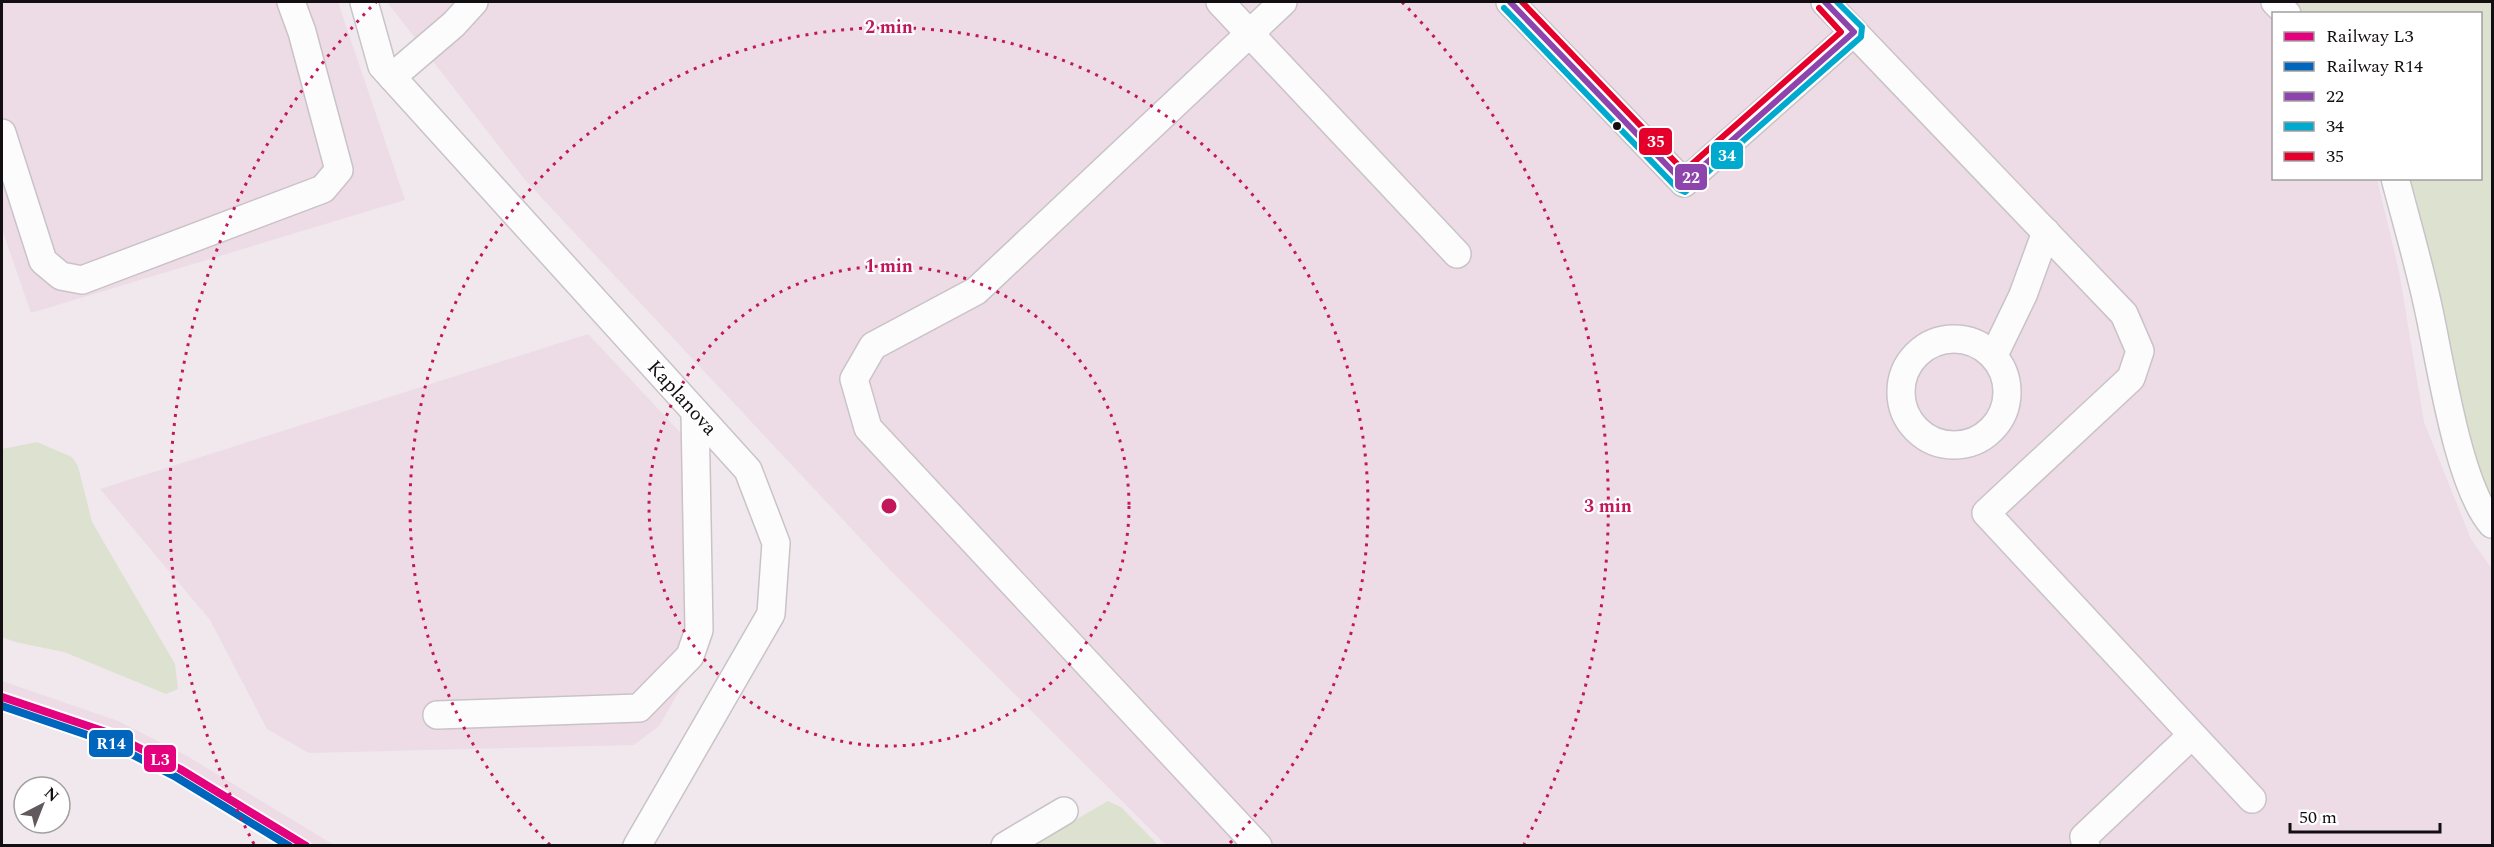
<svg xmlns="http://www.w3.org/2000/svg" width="2494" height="847" viewBox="0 0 2494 847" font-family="Spectral,serif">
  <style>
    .built { fill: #eddce6 }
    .green { fill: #dce2cf }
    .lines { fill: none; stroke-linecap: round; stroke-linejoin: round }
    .minor-casing { stroke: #c9c3c7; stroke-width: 30 }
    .minor { stroke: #fdfcfc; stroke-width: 27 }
    .bus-1-casing { stroke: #fff; stroke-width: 10 }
    .bus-2-casing { stroke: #fff; stroke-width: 10 }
    .bus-3-casing { stroke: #fff; stroke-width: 10 }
    .bus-1 { stroke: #8e44ad; stroke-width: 6 }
    .bus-2 { stroke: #00a9ce; stroke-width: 6 }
    .bus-3 { stroke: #e4002b; stroke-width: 6 }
    .rail-1-casing { stroke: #fff; stroke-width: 12 }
    .rail-2-casing { stroke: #fff; stroke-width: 12 }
    .rail-1 { stroke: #e5007d; stroke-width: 8 }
    .rail-2 { stroke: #0065bd; stroke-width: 8 }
    .ring { fill: none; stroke: #c2185b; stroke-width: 3; stroke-dasharray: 3 6 }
    .bus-dot { fill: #130e11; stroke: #fff; stroke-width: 2 }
    .labels { text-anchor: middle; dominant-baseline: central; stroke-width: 4.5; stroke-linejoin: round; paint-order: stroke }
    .street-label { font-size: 20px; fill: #130e11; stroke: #fff }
    .centre { fill: #c2185b; stroke: #fff; stroke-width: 3 }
    .ring-label { font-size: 18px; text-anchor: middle; font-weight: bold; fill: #c2185b; stroke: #fff; stroke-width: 4.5; stroke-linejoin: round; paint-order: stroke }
    .line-badge { stroke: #fff; stroke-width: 2 }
    .badge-label { font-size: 16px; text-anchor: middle; font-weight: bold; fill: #fff }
  </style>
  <rect width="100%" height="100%" fill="#f0e8ed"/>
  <g class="built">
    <path d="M 2,2 L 338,2 L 405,200 L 31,313 L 2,229 Z"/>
    <path d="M 387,2 L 2264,2 L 2274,14 L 2274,178 L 2377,179 L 2399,271 L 2424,422 L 2471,539 L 2492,569 L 2492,845 L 1166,845 L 891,571 L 526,181 Z"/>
    <path d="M 588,334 L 708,462 L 711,636 L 659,726 L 634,745 L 309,753 L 267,729 L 210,620 L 100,489 Z"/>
    <path d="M 2,681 L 118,721 L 187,756 L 334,845 L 278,845 L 173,782 L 106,748 L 2,713 Z"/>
  </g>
  <g class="green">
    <path d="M 2290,2 L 2492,2 L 2492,509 L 2468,456 L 2407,179 L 2480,178 L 2480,14 L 2303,13 Z"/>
    <path d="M 37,442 L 72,457 L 78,466 L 92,522 L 175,664 L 178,689 L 166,694 L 64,652 L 15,642 L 2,637 L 2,449 Z"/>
    <path d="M 1108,801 L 1121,807 L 1158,845 L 1031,846 Z"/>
  </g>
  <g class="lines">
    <defs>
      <g id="minor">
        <path d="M 364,2 L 382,66 L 748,470 L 776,543 L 771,614 L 637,846"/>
        <path d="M 1220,2 L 1457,254"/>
        <path d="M 1510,2 L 1684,183 L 1854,32"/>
        <path d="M 1825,2 L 2124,314 L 2140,351 L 2131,378 L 1986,513 L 2252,799"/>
        <path d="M 2275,2 L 2287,14"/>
        <path d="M 392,77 L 454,24 L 474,2"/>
        <path d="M 2,133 L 43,261 L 61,276 L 82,280 L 323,189 L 339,170 L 302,32 L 291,2"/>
        <path d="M 2395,178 C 2406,220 2418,261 2427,302 C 2440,358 2457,484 2492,524"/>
        <circle cx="1954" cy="392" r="53"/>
        <path d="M 1994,355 L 2023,295 L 2046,232"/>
        <path d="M 437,715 L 639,708 L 690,656 L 699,630 L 695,412"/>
        <path d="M 1005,846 L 1064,811"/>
        <path d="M 1258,846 L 868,428 L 854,379 L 873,346 L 976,291 L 1283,2"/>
        <path d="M 2086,846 L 2084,837 L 2192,735"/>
      </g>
    </defs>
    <use href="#minor" class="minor-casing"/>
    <use href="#minor" class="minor"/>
    <defs>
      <path id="bus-1" d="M 1510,2 L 1684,183 L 1854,32 L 1825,2"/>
      <path id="bus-2" d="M 1504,8 L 1678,189 L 1685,192 L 1861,37 L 1862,27 L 1837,2"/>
      <path id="bus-3" d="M 1522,2 L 1684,171 L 1841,32 L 1819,8"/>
    </defs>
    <use href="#bus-1" class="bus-1-casing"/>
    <use href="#bus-2" class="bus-2-casing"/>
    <use href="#bus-3" class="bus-3-casing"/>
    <use href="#bus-1" class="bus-1"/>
    <use href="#bus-2" class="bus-2"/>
    <use href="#bus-3" class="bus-3"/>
    <defs>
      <path id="rail-1" d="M 2,697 L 112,734 L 180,769 L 306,846"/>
      <path id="rail-2" d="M 2,706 L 108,742 L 176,777 L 289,846"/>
    </defs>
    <use href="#rail-1" class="rail-1-casing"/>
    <use href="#rail-2" class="rail-2-casing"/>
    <use href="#rail-1" class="rail-1"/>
    <use href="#rail-2" class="rail-2"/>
  </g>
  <g class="ring">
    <circle cx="889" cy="506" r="240"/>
    <path d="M550 845A479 479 0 1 1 1228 845"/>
    <path d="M254 844A719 719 0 0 1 376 2M1402 2A719 719 0 0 1 1524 844"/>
  </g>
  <circle class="bus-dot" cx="1617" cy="126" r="5"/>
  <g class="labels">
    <g class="street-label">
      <text transform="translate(682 398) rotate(48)">Kaplanova</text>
    </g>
  </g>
  <circle cx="889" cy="506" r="9" class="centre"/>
  <g class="ring-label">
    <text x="889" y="33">2 min</text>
    <text x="889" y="272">1 min</text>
    <text x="1608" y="512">3 min</text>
  </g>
  <g class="line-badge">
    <rect x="1638" y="127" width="35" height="29" rx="6" fill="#e4002b"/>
    <rect x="1710" y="141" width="34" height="29" rx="6" fill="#00a9ce"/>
    <rect x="1674" y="163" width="34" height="28" rx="6" fill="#8e44ad"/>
    <rect x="88" y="729" width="46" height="29" rx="6" fill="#0065bd"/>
    <rect x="143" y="744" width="34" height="29" rx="6" fill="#e5007d"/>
  </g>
  <g class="badge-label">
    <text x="1656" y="147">35</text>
    <text x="1727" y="161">34</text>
    <text x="1691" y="183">22</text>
    <text x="111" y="749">R14</text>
    <text x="160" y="765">L3</text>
  </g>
  <rect width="2494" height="847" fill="none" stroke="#130e11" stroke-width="6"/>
  <rect x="2272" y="12" width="210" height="168" fill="#ffffff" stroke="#a19fa0" stroke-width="1.5"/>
  <rect x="2284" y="32" width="30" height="9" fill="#e5007d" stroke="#a19fa0" stroke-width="1.5"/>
  <text x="2326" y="42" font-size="18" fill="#130e11">Railway L3</text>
  <rect x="2284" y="62" width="30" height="9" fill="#0065bd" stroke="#a19fa0" stroke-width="1.5"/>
  <text x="2326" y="72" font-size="18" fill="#130e11">Railway R14</text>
  <rect x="2284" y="92" width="30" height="9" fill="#8e44ad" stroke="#a19fa0" stroke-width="1.5"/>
  <text x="2326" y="102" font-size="18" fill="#130e11">22</text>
  <rect x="2284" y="122" width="30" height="9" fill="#00a9ce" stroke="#a19fa0" stroke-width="1.5"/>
  <text x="2326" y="132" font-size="18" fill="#130e11">34</text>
  <rect x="2284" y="152" width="30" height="9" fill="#e4002b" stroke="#a19fa0" stroke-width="1.5"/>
  <text x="2326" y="162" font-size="18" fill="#130e11">35</text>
  <g transform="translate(42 805) rotate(42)"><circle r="28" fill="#ffffff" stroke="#a19fa0" stroke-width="1.5"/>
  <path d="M0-4.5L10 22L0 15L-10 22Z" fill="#605a5e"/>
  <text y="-9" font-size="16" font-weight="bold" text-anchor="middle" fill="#130e11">N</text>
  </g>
  <path d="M2290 823v9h150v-9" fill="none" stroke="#130e11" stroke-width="3"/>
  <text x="2299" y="823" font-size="18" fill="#130e11" stroke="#ffffff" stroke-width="4.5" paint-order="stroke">50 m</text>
</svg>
